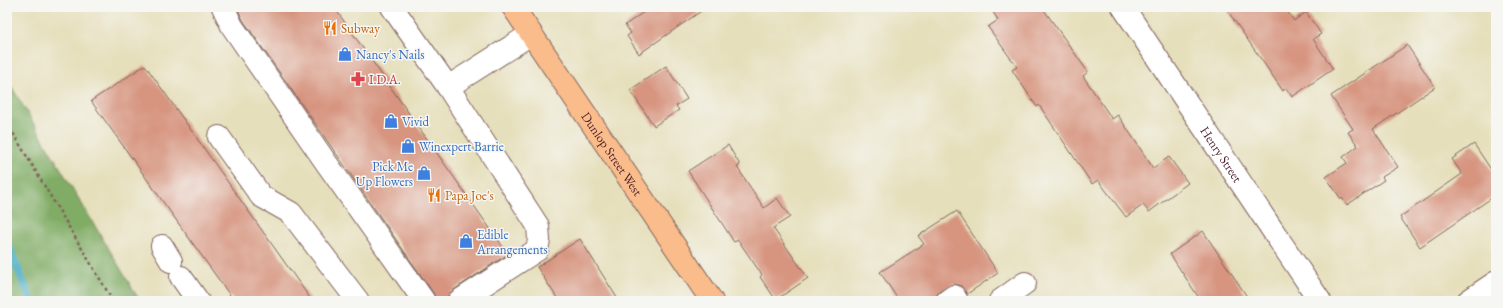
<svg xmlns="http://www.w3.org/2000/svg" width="1503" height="308" viewBox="0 0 1503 308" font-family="'EB Garamond',serif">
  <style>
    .forest { fill: #80ac65; stroke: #656648 }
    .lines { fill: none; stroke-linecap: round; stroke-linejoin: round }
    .stream { stroke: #40a9c0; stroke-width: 8 }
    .building { fill: #d79580 }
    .minor-casing { stroke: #81625d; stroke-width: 24 }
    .major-casing { stroke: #81625d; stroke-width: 24 }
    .path { stroke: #81625d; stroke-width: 2.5; stroke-dasharray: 3 3; stroke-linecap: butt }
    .minor { stroke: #fff; stroke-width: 22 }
    .major { stroke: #f9bc8a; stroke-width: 22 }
    .labels { text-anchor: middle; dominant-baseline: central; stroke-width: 3; stroke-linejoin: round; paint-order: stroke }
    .food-label { font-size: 13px; fill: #c56008; stroke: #f6f6f2; text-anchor: start }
    .shop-label { font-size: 13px; fill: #366cbe; stroke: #f6f6f2; text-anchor: start }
    .health-label { font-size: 13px; fill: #be3a42; stroke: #f6f6f2; text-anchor: start }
    .street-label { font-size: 13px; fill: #4a1f2b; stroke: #f6f6f2 }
  </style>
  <rect width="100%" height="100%" fill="#f6f6f2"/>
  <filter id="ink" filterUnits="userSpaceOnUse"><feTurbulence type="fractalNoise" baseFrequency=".025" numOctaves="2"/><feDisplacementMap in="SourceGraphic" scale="8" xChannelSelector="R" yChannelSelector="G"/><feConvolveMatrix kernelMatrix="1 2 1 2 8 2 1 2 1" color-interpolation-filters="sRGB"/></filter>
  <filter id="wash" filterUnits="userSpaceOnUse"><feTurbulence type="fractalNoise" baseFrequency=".012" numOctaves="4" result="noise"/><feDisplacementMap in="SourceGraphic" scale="16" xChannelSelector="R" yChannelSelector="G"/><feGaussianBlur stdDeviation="0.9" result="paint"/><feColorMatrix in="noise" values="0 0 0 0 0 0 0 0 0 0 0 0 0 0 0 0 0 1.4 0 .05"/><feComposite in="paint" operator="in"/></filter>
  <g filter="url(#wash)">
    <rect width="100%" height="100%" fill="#e6dfbb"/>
    <path class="forest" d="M 7,79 L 140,301 L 7,301 Z"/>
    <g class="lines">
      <path class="stream" d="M 7,242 L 31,301"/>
    </g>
    <g id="blocks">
      <g class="building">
        <path d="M 237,7 L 334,7 L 508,254 L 452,291 L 447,297 L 442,301 L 436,301 L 434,294 L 243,20 Z"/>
        <path d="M 651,7 L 707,7 L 639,54 L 627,36 L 631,33 L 625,25 Z"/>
        <path d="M 990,7 L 1042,7 L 1088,72 L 1083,76 L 1112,119 L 1118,115 L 1153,168 L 1169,157 L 1188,183 L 1149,212 L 1143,205 L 1126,217 L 1098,180 L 1092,184 L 1039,105 L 1037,107 L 1012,70 L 1017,67 L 988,27 L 998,20 Z"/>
        <path d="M 1225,7 L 1284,7 L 1294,21 L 1306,12 L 1321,34 L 1313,39 L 1333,69 L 1292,97 L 1286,88 L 1283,91 Z"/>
        <path d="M 1407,45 L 1435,87 L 1373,129 L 1398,167 L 1382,177 L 1384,180 L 1347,205 L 1342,198 L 1341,199 L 1326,177 L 1347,163 L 1343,157 L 1358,146 L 1348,132 L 1353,129 L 1331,96 Z"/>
        <path d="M 145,65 L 312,301 L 234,301 L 91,101 Z"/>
        <path d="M 666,66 L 687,99 L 676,106 L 679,110 L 654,126 L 630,90 Z"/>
        <path d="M 1474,144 L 1496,177 L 1496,195 L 1420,247 L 1400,217 L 1462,174 L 1452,159 Z"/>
        <path d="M 728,145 L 740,165 L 737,167 L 764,208 L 777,198 L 790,217 L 773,228 L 808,278 L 776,300 L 760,277 L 762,275 L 738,240 L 734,242 L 688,171 Z"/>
        <path d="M 957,211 L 998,273 L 967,294 L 960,285 L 953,284 L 940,291 L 935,297 L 930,301 L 899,301 L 880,272 L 924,244 L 918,236 Z"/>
        <path d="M 1203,231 L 1250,301 L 1201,301 L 1170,254 Z"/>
        <path d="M 580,239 L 619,301 L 559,301 L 537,267 Z"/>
      </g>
    </g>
  </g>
  <g filter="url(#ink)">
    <use href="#blocks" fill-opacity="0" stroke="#81625d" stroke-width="1"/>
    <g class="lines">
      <defs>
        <g id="minor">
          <path d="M 223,7 L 232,26 L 325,161 L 424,301"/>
          <path d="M 392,7 L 448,87 L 531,34"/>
          <path id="s1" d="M 1123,7 L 1320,301"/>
          <path d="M 448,87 L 538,226 L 539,240 L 537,250 L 459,301"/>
          <path d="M 219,137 L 261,196 L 291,213 L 358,301"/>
          <path d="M 162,246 L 171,261"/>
          <path d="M 181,277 L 198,301"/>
          <path d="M 947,301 L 954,296 L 957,301"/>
          <path d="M 1000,301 L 1025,283"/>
          <path d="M 1468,301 L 1496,282"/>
        </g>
        <g id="major">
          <path id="s2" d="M 513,7 L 712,301"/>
        </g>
      </defs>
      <use href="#minor" class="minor-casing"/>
      <use href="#major" class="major-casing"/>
      <path class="path" d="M 7,123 L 113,301"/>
      <use href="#minor" class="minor"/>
      <use href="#major" class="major"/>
    </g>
  </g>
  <defs>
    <symbol id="restaurant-bare" viewBox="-9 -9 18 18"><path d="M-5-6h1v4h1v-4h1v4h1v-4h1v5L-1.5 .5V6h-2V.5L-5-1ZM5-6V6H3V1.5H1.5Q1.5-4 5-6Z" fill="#e8710a" stroke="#f6f6f2" stroke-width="2.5" paint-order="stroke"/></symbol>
    <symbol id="shop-bare" viewBox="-9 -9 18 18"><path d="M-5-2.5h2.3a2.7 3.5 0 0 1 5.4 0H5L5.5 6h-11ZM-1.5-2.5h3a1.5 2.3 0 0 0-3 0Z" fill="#3f7fe0" stroke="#f6f6f2" stroke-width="2.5" paint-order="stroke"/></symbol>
    <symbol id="pharmacy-bare" viewBox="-9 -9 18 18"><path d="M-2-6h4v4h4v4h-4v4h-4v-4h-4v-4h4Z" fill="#e0444e" stroke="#f6f6f2" stroke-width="2.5" paint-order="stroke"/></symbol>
  </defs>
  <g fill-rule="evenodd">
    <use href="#restaurant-bare" x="320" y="18" width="20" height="20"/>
    <use href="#shop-bare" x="335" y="44" width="20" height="20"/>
    <use href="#pharmacy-bare" x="348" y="69" width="20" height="20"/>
    <use href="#shop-bare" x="381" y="111" width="20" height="20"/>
    <use href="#shop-bare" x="398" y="136" width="20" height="20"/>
    <use href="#shop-bare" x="414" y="163" width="20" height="20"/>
    <use href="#restaurant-bare" x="424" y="185" width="20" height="20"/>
    <use href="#shop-bare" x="456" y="231" width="20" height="20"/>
  </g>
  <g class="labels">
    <g class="food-label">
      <text x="341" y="28">Subway</text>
      <text x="445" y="195">Papa Joe's</text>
    </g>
    <g class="shop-label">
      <text x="356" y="54">Nancy's Nails</text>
      <text x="402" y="121">Vivid</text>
      <text x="419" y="146">Winexpert Barrie</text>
      <text x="413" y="166" text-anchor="end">Pick Me<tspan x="413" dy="15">Up Flowers</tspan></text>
      <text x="477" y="234">Edible<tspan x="477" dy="15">Arrangements</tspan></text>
    </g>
    <g class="health-label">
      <text x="369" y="79">I.D.A.</text>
    </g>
    <g class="street-label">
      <text stroke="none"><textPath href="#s2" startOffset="177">Dunlop Street West</textPath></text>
      <text stroke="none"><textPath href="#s1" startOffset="177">Henry Street</textPath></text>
    </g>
  </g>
  <rect width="1503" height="308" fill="none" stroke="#f6f6f2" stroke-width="24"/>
</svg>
